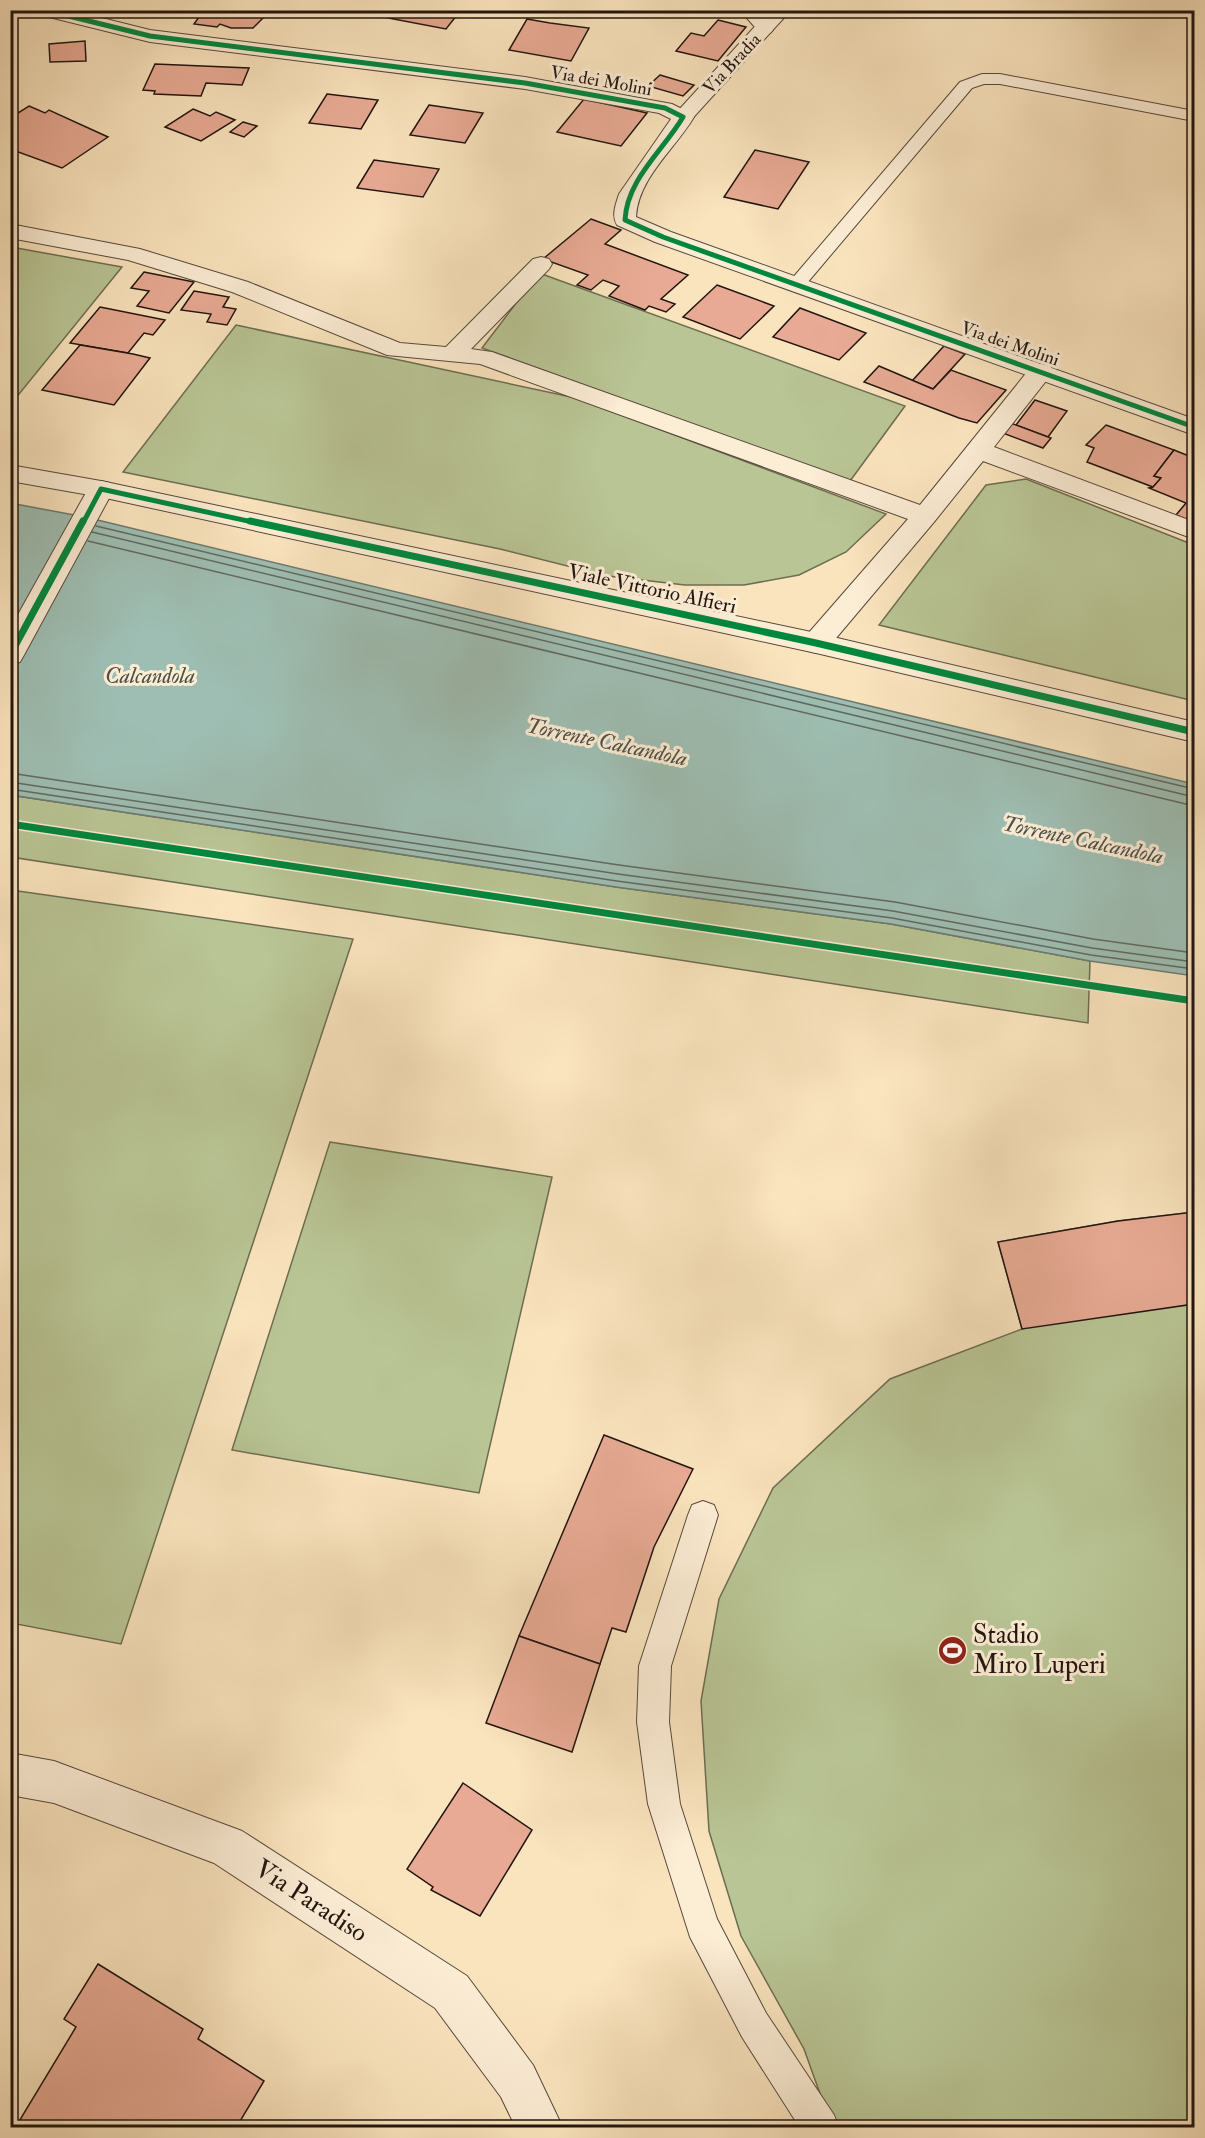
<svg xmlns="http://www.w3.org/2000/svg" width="1205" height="2138" viewBox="0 0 1205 2138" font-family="'IM FELL Double Pica',serif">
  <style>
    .green { fill: #b9c595; stroke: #6d6d52; stroke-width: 1.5 }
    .water { fill: #9ebeb3; stroke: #6c7a71; stroke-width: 1.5 }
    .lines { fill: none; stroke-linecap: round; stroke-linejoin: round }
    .shore { stroke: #606a61; stroke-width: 1.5 }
    .building { fill: #e8aa94; stroke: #21150f; stroke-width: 1.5 }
    .service-casing { stroke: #57493b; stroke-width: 2 }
    .minor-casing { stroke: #57493b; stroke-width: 2 }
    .tertiary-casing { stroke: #57493b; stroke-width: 2 }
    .service { fill: #fcedd5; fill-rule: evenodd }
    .minor { fill: #fcedd5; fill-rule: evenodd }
    .tertiary { fill: #fcedd5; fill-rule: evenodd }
    .cycleway-far1-casing { stroke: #fcedd5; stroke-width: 8 }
    .cycleway-casing { stroke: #fcedd5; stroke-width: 10 }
    .cycleway-far1 { stroke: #00873e; stroke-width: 5 }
    .cycleway { stroke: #00873e; stroke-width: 7 }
    .labels { text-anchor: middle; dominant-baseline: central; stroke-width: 6; stroke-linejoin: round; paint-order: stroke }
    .far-street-label { font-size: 18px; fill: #21150f; stroke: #fcedd5 }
    .street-label { font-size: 21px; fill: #21150f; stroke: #fcedd5 }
    .water-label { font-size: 22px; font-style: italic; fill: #4d5048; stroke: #fcedd5 }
    .near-poi-label { font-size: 26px; fill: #21150f; stroke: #fcedd5; text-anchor: start }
    .near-street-label { font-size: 26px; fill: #21150f; stroke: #fcedd5 }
  </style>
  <rect width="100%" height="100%" fill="#fae4be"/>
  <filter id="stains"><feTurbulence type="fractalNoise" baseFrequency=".00333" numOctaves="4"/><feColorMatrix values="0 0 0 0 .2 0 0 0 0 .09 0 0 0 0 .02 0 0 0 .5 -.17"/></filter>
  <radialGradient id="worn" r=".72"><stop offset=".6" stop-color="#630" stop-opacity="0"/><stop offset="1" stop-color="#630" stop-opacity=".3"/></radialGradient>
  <g class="green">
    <path d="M 11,247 L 122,267 L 11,404 L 10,247 Z"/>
    <path d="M 539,273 L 905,406 L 850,481 L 482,348 Z"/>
    <path d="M 236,325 L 576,398 L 886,514 L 846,552 L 799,575 L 744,585 L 685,585 L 607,576 L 500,549 L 123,472 Z"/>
    <path d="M 1026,479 L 1194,545 L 1194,701 L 879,625 L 986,485 Z"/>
    <path d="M 10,795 L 616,887 L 891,924 L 1090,961 L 1088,1023 L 11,857 Z"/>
    <path d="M 11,890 L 353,939 L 121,1644 L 11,1623 Z"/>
    <path d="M 330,1142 L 552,1177 L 479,1493 L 232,1450 Z"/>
    <path d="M 1194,1212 L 1194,2127 L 832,2127 L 804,2049 L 741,1936 L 709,1831 L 701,1701 L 719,1599 L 773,1488 L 890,1379 L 1022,1329 L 998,1242 L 1118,1221 Z"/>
  </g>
  <path class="water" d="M 10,503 L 85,517 L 1194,784 L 1194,976 L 1090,961 L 891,924 L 616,887 L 11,795 Z"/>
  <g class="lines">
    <g class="shore">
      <path d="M 96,526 L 1194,789"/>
      <path d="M 92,532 L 1194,797"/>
      <path d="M 88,541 L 1194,806"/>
      <path d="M 10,773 L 619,865 L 895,902 L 1093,939 L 1194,953"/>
      <path d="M 10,782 L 618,874 L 893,911 L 1092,948 L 1194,962"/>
      <path d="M 10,789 L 617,881 L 892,918 L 1091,955 L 1194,969"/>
    </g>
  </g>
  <g class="building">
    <path d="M 204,10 L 271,10 L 253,28 L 231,28 L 220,24 L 217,27 L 194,24 Z"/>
    <path d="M 389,10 L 461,10 L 446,29 L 383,17 Z"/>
    <path d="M 527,19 L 550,23 L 589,28 L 571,61 L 509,50 Z"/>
    <path d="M 718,20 L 746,27 L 718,61 L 676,51 L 691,33 L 704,36 Z"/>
    <path d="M 85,41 L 86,61 L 50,62 L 49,44 Z"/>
    <path d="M 155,64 L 179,65 L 249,68 L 242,85 L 206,83 L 201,96 L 154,94 L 155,91 L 143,90 Z"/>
    <path d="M 660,75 L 694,85 L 683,96 L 648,86 Z"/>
    <path d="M 327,94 L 378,100 L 361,129 L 309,123 Z"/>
    <path d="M 584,99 L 647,113 L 621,146 L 557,132 Z"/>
    <path d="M 429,105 L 483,113 L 465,143 L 410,135 Z"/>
    <path d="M 29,106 L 45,113 L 49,110 L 108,137 L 62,168 L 10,149 L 10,118 Z"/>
    <path d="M 193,109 L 210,116 L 216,112 L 235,120 L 201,141 L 165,127 Z"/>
    <path d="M 243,122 L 257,126 L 244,137 L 230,132 Z"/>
    <path d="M 755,150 L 809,162 L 778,209 L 724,197 Z"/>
    <path d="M 374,160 L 439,169 L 423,197 L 357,188 Z"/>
    <path d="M 591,219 L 621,230 L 605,244 L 688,275 L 661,299 L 675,304 L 666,312 L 649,306 L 645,310 L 609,296 L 619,286 L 603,280 L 591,290 L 577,285 L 588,275 L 543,259 Z"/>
    <path d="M 144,272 L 194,282 L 169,313 L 137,306 L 149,291 L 131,288 Z"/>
    <path d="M 717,285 L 774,306 L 740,339 L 683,317 Z"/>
    <path d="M 194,291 L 229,297 L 223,307 L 236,309 L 227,325 L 207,322 L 211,314 L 181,310 Z"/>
    <path d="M 100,307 L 165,320 L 153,335 L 144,333 L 128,353 L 70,343 Z"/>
    <path d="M 800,308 L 866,333 L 839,360 L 773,337 Z"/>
    <path d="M 80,345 L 133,354 L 150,358 L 114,405 L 42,390 Z"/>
    <path d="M 944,346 L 965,354 L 933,389 L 912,381 Z"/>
    <path d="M 879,366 L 933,389 L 951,370 L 1006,390 L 977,423 L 959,418 L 864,382 Z"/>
    <path d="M 1035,400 L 1067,411 L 1048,437 L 1016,425 Z"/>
    <path d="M 1008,422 L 1048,437 L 1051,438 L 1043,448 L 1000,432 Z"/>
    <path d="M 1106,425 L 1174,450 L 1154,476 L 1161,478 L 1153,487 L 1087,462 L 1094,448 L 1086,445 Z"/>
    <path d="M 1174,450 L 1194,458 L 1194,523 L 1176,515 L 1186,503 L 1149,488 L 1153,487 L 1161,478 L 1154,476 Z"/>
    <path d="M 1194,1212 L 1194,1304 L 1022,1329 L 998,1242 L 1118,1221 Z"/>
    <path d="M 604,1435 L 693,1469 L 654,1547 L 626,1632 L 612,1628 L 600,1664 L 519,1636 Z"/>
    <path d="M 519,1636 L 600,1664 L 572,1752 L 486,1723 Z"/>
    <path d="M 463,1783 L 532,1830 L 480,1916 L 431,1890 L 433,1887 L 407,1869 Z"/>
    <path d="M 98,1964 L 203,2029 L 198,2039 L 264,2081 L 236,2128 L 15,2128 L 76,2027 L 64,2019 Z"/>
  </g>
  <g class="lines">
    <defs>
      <g id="service">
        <path d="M 740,10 L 756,10 L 773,30 L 770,33 L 760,33 Z"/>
        <path d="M 982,74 L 1000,74 L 1194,111 L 1194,121 L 1000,84 L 984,84 L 972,88 L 802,289 L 790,289 L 787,285 L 790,281 L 960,82 Z"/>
        <path d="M 703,1501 L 714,1505 L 718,1515 L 671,1666 L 669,1722 L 680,1804 L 717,1919 L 766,2013 L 834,2115 L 839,2128 L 800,2128 L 742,2037 L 690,1937 L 648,1804 L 637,1722 L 639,1666 L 688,1515 L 692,1505 Z"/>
      </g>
      <g id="minor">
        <path d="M 770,10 L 791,10 L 690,121 L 683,123 L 676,121 L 672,117 L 676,113 Z"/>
        <path d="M 10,224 L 140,249 L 248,282 L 400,343 L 446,347 L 533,259 L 541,257 L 549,259 L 552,264 L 549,269 L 471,349 L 492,352 L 920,505 L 1032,366 L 1041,364 L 1050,366 L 1053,371 L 1050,376 L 994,447 L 1194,522 L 1194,539 L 983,461 L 934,522 L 826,650 L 816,653 L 806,650 L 802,643 L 806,636 L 908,519 L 480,364 L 387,355 L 232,292 L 128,260 L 10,238 Z"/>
        <path d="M 101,481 L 110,483 L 114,489 L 24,655 L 20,662 L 10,664 L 10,629 L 88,489 L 92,483 Z"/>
        <path d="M 10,1753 L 54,1761 L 242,1831 L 467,1976 L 533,2065 L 563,2128 L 516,2128 L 501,2097 L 435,2008 L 214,1863 L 54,1803 L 10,1795 Z"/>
      </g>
      <g id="tertiary">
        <path d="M 34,10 L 70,10 L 150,30 L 525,77 L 672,104 L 690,113 L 694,117 C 675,149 638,178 636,217 L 671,232 L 1194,419 L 1194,435 L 655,242 L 617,225 C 611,215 616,204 619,194 L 671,119 L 659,113 L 525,89 L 150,42 L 37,14 Z"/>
        <path d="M 10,465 L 101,481 L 816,633 L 1194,722 L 1194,742 L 816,653 L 101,497 L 10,481 Z"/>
      </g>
    </defs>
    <use href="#service" class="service-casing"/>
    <use href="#minor" class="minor-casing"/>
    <use href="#tertiary" class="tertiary-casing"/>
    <use href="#service" class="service"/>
    <use href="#minor" class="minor"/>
    <use href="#tertiary" class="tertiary"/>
    <defs>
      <g id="cycleway-far1">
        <path d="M 44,10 L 150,36 L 525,83 L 665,108 L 683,117 C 663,151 627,179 625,220 L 663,237 L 1194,427"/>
        <path d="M 83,523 L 101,489 L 257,523"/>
      </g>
      <g id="cycleway">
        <path d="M 250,521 L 816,643 L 1194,732"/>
        <path d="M 10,655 L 83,521"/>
        <path d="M 10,824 L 1194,1001"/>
      </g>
    </defs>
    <use href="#cycleway-far1" class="cycleway-far1-casing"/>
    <use href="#cycleway" class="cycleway-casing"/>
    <use href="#cycleway-far1" class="cycleway-far1"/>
    <use href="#cycleway" class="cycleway"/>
  </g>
  <defs>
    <symbol id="stadium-disc" viewBox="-11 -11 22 22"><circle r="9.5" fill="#8f2418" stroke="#fcedd5"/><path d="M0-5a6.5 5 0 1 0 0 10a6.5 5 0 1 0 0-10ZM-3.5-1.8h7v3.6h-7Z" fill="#fff"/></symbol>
  </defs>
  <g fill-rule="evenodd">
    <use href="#stadium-disc" x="936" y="1634" width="33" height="33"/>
  </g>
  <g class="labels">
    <g class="far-street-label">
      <text transform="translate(732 64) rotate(-47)">Via Bradia</text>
      <text transform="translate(601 81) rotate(10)">Via dei Molini</text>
      <text transform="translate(1010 344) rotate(19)">Via dei Molini</text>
    </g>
    <g class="street-label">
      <text transform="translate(652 589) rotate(12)">Viale Vittorio Alfieri</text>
    </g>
    <g class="water-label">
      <text x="150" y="676">Calcandola</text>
      <text transform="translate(607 742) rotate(12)">Torrente Calcandola</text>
      <text transform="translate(1083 840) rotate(12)">Torrente Calcandola</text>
    </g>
    <g class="near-poi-label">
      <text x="973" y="1635">Stadio<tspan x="973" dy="30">Miro Luperi</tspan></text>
    </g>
    <g class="near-street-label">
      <text transform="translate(311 1901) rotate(33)">Via Paradiso</text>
    </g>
  </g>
  <rect width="1205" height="2138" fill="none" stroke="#fae4be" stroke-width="36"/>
  <rect x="12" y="12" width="1181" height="2114" fill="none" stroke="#21150f" stroke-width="3"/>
  <rect x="18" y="18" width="1169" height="2102" fill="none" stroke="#21150f" stroke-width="1.5"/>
  <rect width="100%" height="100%" filter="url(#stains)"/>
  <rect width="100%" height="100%" fill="url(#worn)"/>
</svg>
